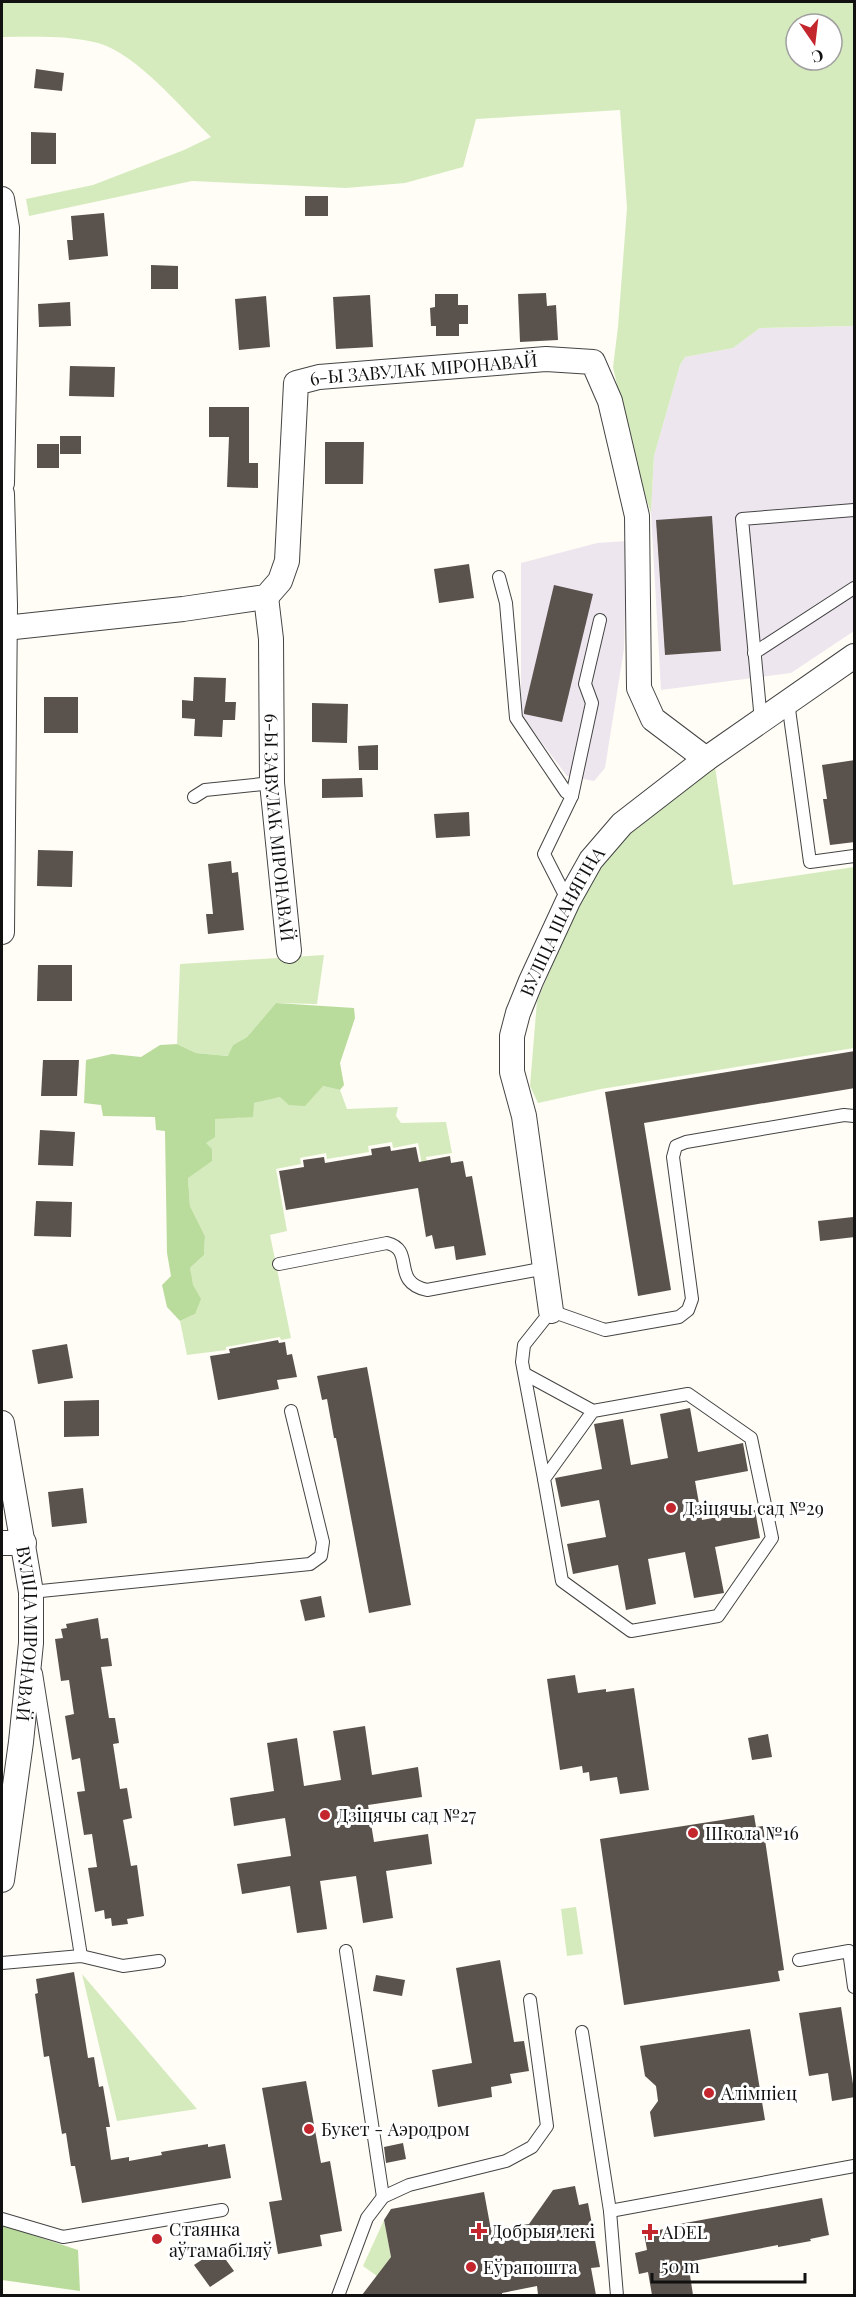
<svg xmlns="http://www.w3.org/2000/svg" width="856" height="2297" viewBox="0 0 856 2297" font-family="'Playfair Display',serif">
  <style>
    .industrial { fill: #eee6ef }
    .green { fill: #d5ebbd; fill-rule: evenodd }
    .forest { fill: #b9dc9c }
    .building { fill: #5a524d }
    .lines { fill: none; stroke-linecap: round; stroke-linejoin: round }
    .lane-casing { stroke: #444; stroke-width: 14 }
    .street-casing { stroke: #444; stroke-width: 26 }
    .lane { stroke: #fff; stroke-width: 12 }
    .street { stroke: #fff; stroke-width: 24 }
    .poi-dot { fill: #c4262e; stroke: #fff; stroke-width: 2 }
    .labels { text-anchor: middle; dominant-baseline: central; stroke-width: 6; stroke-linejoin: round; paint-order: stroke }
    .street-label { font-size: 18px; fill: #111; stroke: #fff }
    .poi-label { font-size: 18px; fill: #111; stroke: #fff; text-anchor: start }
  </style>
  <rect width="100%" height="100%" fill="#fffdf5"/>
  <g class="industrial">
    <path d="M 854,326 L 854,631 L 791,673 L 661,690 L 651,513 L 654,456 L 680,365 L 685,357 L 733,348 L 760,328 Z"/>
    <path d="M 627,541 L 624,649 L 605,768 L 594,781 L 567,776 L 521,715 L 521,563 L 597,543 Z"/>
  </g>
  <g class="green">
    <path d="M 2,2 L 854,2 L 854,326 L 760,328 L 733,348 L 685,357 L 680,365 L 654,456 L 651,513 L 634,461 L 613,367 L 618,327 L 627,208 L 620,110 L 476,119 L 463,167 L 405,183 L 346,188 L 192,181 L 29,216 L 26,199 L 93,185 L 184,150 L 211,137 C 181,108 137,54 98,43 C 67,35 33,37 2,37 ZM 796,24 L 832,24 L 832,60 L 796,60 Z"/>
    <path d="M 715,767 L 733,885 L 854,867 L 854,1048 L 601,1089 L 538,1103 L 530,1086 L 537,1001 L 576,909 L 598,868 L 630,831 L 664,803 Z"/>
    <path d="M 324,955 L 317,1004 L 276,1003 L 247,1037 L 233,1045 L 229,1056 L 196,1053 L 177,1044 L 180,964 Z"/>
    <path d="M 323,1086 L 340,1090 L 347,1109 L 398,1107 L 396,1116 L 401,1123 L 446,1122 L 452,1153 L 426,1157 L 427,1164 L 422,1165 L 418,1143 L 393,1148 L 392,1142 L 368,1146 L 369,1152 L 327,1159 L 326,1153 L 300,1158 L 301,1164 L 276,1169 L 287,1231 L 270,1235 L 291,1338 L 281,1340 L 280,1337 L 226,1347 L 226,1350 L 187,1355 L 180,1321 L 195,1314 L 190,1268 L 204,1255 L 205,1236 L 190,1206 L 188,1178 L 206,1143 L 215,1118 L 240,1118 L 254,1103 Z"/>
    <path d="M 576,1907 L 583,1954 L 567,1956 L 561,1909 Z"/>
    <path d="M 82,1974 L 197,2109 L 117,2121 Z"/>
    <path d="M 384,2220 L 391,2257 L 377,2276 L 363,2266 Z"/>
  </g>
  <g class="forest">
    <path d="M 276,1003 L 354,1008 L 355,1018 L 340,1063 L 344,1085 L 340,1090 L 323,1086 L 305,1106 L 289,1105 L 280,1097 L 254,1103 L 253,1117 L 215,1119 L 215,1137 L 206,1143 L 212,1149 L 212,1161 L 188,1178 L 190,1206 L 205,1236 L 204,1255 L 190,1268 L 193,1285 L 201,1299 L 195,1314 L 180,1321 L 167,1307 L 162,1285 L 171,1276 L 167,1253 L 165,1131 L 156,1130 L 155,1117 L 103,1116 L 101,1105 L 84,1103 L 86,1060 L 112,1054 L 141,1057 L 160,1045 L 177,1044 L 196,1053 L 228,1056 L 233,1045 L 247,1037 Z"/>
    <path d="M 2,2225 L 78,2250 L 80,2291 L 2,2280 Z"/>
  </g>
  <g class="building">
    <path d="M 36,69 L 64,73 L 62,91 L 34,88 Z"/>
    <path d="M 31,132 L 56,133 L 56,164 L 31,164 Z"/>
    <rect x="305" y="196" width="23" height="20"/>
    <path d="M 104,213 L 108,256 L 69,260 L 67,240 L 73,240 L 71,216 Z"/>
    <path d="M 151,265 L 178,266 L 178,289 L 151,289 Z"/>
    <path d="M 546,293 L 547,306 L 556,305 L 558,340 L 520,342 L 518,294 Z"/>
    <path d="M 435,294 L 458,294 L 458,305 L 468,305 L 468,324 L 459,324 L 459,336 L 436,336 L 436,326 L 431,326 L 430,308 L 435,307 Z"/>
    <path d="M 370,295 L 373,347 L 336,349 L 333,297 Z"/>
    <path d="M 266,296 L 270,347 L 239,350 L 235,299 Z"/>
    <path d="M 70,302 L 71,326 L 39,327 L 38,304 Z"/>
    <path d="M 70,366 L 115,367 L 114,397 L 69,396 Z"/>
    <path d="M 209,407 L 249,407 L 249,463 L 258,463 L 258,488 L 227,487 L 229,437 L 209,437 Z"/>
    <rect x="60" y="436" width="21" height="18"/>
    <path d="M 325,442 L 364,442 L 363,484 L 325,484 Z"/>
    <rect x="37" y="444" width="22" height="24"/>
    <path d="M 712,516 L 721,651 L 665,655 L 656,520 Z"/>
    <path d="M 469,564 L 474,598 L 439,603 L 434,569 Z"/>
    <path d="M 554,585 L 593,594 L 562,722 L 524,714 L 524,711 Z"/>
    <path d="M 194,677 L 226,678 L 225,702 L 236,702 L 235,720 L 223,720 L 222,737 L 194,736 L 195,719 L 182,718 L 182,700 L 193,701 Z"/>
    <rect x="44" y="697" width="34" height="36"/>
    <path d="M 312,703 L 348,704 L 347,743 L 312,742 Z"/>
    <path d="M 378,745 L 378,770 L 359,770 L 358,746 Z"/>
    <path d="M 855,760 L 855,842 L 830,845 L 823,799 L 827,799 L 822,765 Z"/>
    <path d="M 362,778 L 363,797 L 322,798 L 322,779 Z"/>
    <path d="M 469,812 L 470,836 L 436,838 L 434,814 Z"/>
    <path d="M 38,850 L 73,851 L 72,887 L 37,886 Z"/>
    <path d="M 231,861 L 232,873 L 238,872 L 244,930 L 208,934 L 206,914 L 213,914 L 208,864 Z"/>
    <path d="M 38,965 L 72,965 L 72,1001 L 37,1001 Z"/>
    <path d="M 855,1051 L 855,1088 L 644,1123 L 671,1290 L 638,1296 L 605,1092 Z"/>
    <path d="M 43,1060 L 79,1060 L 77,1096 L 41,1096 Z"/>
    <path d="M 40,1130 L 75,1132 L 73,1166 L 38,1165 Z"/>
    <path d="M 390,1146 L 391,1151 L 416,1147 L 419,1162 L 450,1156 L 451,1163 L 463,1161 L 466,1177 L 472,1176 L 486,1255 L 456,1260 L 454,1246 L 435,1249 L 432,1235 L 426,1237 L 418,1188 L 286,1210 L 279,1171 L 304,1167 L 303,1160 L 324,1157 L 325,1163 L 372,1155 L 371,1149 Z"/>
    <path d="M 36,1201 L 72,1202 L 71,1237 L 34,1236 Z"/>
    <path d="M 853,1217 L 855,1237 L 820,1241 L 818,1221 Z"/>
    <path d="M 278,1340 L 279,1343 L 285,1342 L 287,1355 L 292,1354 L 297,1377 L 277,1380 L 279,1389 L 218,1400 L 210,1356 L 230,1353 L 229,1349 Z"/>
    <path d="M 67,1344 L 73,1378 L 38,1384 L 32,1350 Z"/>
    <path d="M 367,1367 L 411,1605 L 369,1613 L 336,1438 L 334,1438 L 327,1399 L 322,1400 L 317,1376 Z"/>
    <path d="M 99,1400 L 99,1436 L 64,1437 L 64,1401 Z"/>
    <path d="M 690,1408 L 698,1452 L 743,1443 L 748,1471 L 695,1481 L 702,1520 L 755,1510 L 760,1538 L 715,1547 L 724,1593 L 694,1598 L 685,1552 L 648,1559 L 656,1604 L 626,1610 L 618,1565 L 573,1574 L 567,1544 L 606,1537 L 599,1500 L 561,1507 L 555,1478 L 602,1469 L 594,1424 L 623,1419 L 631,1465 L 668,1458 L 660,1414 Z"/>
    <path d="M 83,1488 L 87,1523 L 52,1527 L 48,1492 Z"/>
    <path d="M 321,1596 L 325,1617 L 305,1621 L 300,1600 Z"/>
    <path d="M 98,1618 L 101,1639 L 108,1638 L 112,1666 L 101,1667 L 109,1718 L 115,1718 L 119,1743 L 113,1744 L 120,1789 L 127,1788 L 132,1818 L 123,1820 L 131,1866 L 137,1865 L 144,1916 L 127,1919 L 128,1924 L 112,1926 L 111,1918 L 105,1919 L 104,1910 L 95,1912 L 88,1868 L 97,1867 L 92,1834 L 84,1835 L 77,1792 L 85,1791 L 80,1758 L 72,1760 L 65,1716 L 74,1714 L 69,1680 L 61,1681 L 55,1639 L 63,1638 L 61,1629 L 67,1628 L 66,1624 Z"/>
    <path d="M 575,1675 L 578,1693 L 606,1689 L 606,1692 L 634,1688 L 649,1790 L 620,1794 L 617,1777 L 590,1781 L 589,1772 L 583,1773 L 582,1766 L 560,1770 L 547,1679 Z"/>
    <path d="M 365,1726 L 372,1775 L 418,1767 L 422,1797 L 368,1805 L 374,1842 L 428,1834 L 432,1864 L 386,1871 L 393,1918 L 363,1923 L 356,1876 L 320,1881 L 327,1929 L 297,1933 L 290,1886 L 242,1894 L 237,1864 L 291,1856 L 285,1818 L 234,1826 L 230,1798 L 274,1791 L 267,1743 L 297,1738 L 304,1786 L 341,1780 L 333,1731 Z"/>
    <path d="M 768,1734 L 772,1757 L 752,1760 L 748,1738 Z"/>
    <path d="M 754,1815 L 756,1827 L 763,1826 L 784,1970 L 778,1971 L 780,1981 L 624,2005 L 600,1839 Z"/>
    <path d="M 500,1960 L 514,2042 L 524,2041 L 529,2071 L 510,2074 L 512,2083 L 491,2087 L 492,2097 L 438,2107 L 432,2070 L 472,2063 L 456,1968 Z"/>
    <path d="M 74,1972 L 88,2058 L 94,2057 L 99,2087 L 103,2086 L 110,2127 L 106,2127 L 111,2160 L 129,2157 L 129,2161 L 162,2155 L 161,2152 L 208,2144 L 208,2147 L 225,2144 L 231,2178 L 82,2203 L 75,2166 L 71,2166 L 66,2133 L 62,2134 L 49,2056 L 44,2057 L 35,1994 L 38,1993 L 36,1979 Z"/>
    <path d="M 376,1975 L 405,1980 L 402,1996 L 373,1991 Z"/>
    <path d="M 841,2007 L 855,2097 L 832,2101 L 828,2073 L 809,2076 L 799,2013 Z"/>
    <path d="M 750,2029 L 765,2120 L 654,2137 L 650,2112 L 658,2101 L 656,2086 L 645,2076 L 640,2046 Z"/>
    <path d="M 306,2081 L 321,2163 L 330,2161 L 342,2231 L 320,2235 L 322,2246 L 278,2254 L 269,2202 L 282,2200 L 262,2088 Z"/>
    <path d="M 403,2143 L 406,2159 L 386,2163 L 384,2147 Z"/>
    <path d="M 575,2186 L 579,2205 L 588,2203 L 600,2267 L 591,2268 L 596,2295 L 538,2295 L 537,2286 L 502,2293 L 502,2295 L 362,2295 L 391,2257 L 384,2220 L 391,2209 L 484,2192 L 491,2230 L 529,2224 L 553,2190 Z"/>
    <path d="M 822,2198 L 829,2235 L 810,2239 L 811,2241 L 778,2247 L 778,2245 L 688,2262 L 693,2295 L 652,2295 L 648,2272 L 639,2274 L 635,2253 L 647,2250 L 644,2233 L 674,2227 L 674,2225 Z"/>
    <path d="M 218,2249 L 234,2271 L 210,2287 L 194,2265 Z"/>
  </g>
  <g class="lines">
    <defs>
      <g id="lane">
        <path d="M 499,577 L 506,603 L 516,718 L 566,792 L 572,796 L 544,854 L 568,901"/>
        <path d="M 754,653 L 854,588"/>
        <path d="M 788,702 L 810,862 L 854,856"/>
        <path d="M 761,721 L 742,519 L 854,510"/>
        <path d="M 572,796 L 592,703 L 585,684 L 600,620"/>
        <path d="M 194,797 L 205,790 L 272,783"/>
        <path d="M 279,1264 L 387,1243 C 416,1250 390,1282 427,1290 L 546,1268"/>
        <path d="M 525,1374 L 593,1411 L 688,1394 L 751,1438 L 772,1538 L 718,1616 L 631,1631 L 562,1581 L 544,1479 L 593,1411"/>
        <path d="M 544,1479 L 522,1362 L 524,1345 L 551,1311 L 605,1330 L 679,1317 L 688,1310 L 692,1299 L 673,1157 L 676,1146 L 686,1142 L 844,1115 L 854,1116"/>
        <path d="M 31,1592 L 310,1564 L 321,1556 L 323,1542 L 291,1411"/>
        <path d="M 36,1673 L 81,1956"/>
        <path d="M 346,1951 L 383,2197"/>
        <path d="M 799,1960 L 849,1951 L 854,1987"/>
        <path d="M 2,1963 L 81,1956 L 123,1966 L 159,1961"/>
        <path d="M 582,2032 L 610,2211 L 617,2296"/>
        <path d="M 610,2211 L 854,2166"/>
        <path d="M 2,2219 L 63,2237 L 222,2210"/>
        <path d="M 338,2296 L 367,2218 L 383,2197 L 409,2185 L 506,2161 L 532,2147 L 547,2126 L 530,2000"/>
      </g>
      <g id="street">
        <path d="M 2,199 L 7,228 L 2,483"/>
        <path d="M 2,494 L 5,605 L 2,932"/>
        <path id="s1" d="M 266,597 L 271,639 L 272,783 L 289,951"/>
        <path id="s2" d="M 5,628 L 183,609 L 266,597 L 280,581 L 287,561 L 296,383 L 319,377 L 546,359 L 593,362 L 610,401 L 637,516 L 639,688 L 653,719 L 706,759"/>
        <path id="s3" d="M 551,1311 L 524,1116 L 512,1072 L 512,1036 L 518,1013 L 531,981 L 568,901 L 591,860 L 622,824 L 706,759 L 854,656"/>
        <path id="s4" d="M 2,1423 L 31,1592 L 31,1643 L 21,1742 L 2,1880"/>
        <path d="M 2,1543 L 24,1543"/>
      </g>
    </defs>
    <use href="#lane" class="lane-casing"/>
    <use href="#street" class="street-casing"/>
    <use href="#lane" class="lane"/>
    <use href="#street" class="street"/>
  </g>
  <g class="poi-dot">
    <circle cx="671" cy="1508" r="6"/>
    <circle cx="325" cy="1815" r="6"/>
    <circle cx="693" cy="1833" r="6"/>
    <circle cx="709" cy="2093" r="6"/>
    <circle cx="309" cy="2129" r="6"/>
    <path d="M476 2222h6v6h6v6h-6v6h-6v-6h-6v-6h6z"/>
    <path d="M647 2223h6v6h6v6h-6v6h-6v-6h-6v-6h6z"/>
    <circle cx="157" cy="2239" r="6"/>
    <circle cx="471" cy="2267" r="6"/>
  </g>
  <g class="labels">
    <g class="street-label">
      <text stroke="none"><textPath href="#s2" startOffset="612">6-Ы ЗАВУЛАК МІРОНАВАЙ</textPath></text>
      <text stroke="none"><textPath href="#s1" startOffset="231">6-Ы ЗАВУЛАК МІРОНАВАЙ</textPath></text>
      <text stroke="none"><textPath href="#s3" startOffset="404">ВУЛІЦА ШАНЯГІНА</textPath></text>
      <text stroke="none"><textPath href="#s4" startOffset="213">ВУЛІЦА МІРОНАВАЙ</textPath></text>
    </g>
    <g class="poi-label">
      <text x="683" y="1508">Дзіцячы сад №29</text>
      <text x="337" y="1815">Дзіцячы сад №27</text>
      <text x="705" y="1833">Школа №16</text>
      <text x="721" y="2093">Алімпіец</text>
      <text x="321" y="2129">Букет - Аэродром</text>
      <text x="169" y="2229">Стаянка<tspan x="169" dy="21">аўтамабіляў</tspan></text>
      <text x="491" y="2231">Добрыя лекі</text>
      <text x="662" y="2232">ADEL</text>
      <text x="483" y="2267">Еўрапошта</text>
    </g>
  </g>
  <rect width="856" height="2297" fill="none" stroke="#111111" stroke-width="6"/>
  <g transform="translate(814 42) rotate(166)"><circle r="28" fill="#ffffff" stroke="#a0a0a0" stroke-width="1.5"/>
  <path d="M0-4.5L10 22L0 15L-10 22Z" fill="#c4262e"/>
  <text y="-9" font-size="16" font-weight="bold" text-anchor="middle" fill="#111111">С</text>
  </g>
  <path d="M652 2273v9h153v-9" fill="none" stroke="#111111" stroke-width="3"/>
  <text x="661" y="2273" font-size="18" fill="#111111" stroke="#ffffff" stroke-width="4.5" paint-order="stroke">50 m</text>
</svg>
